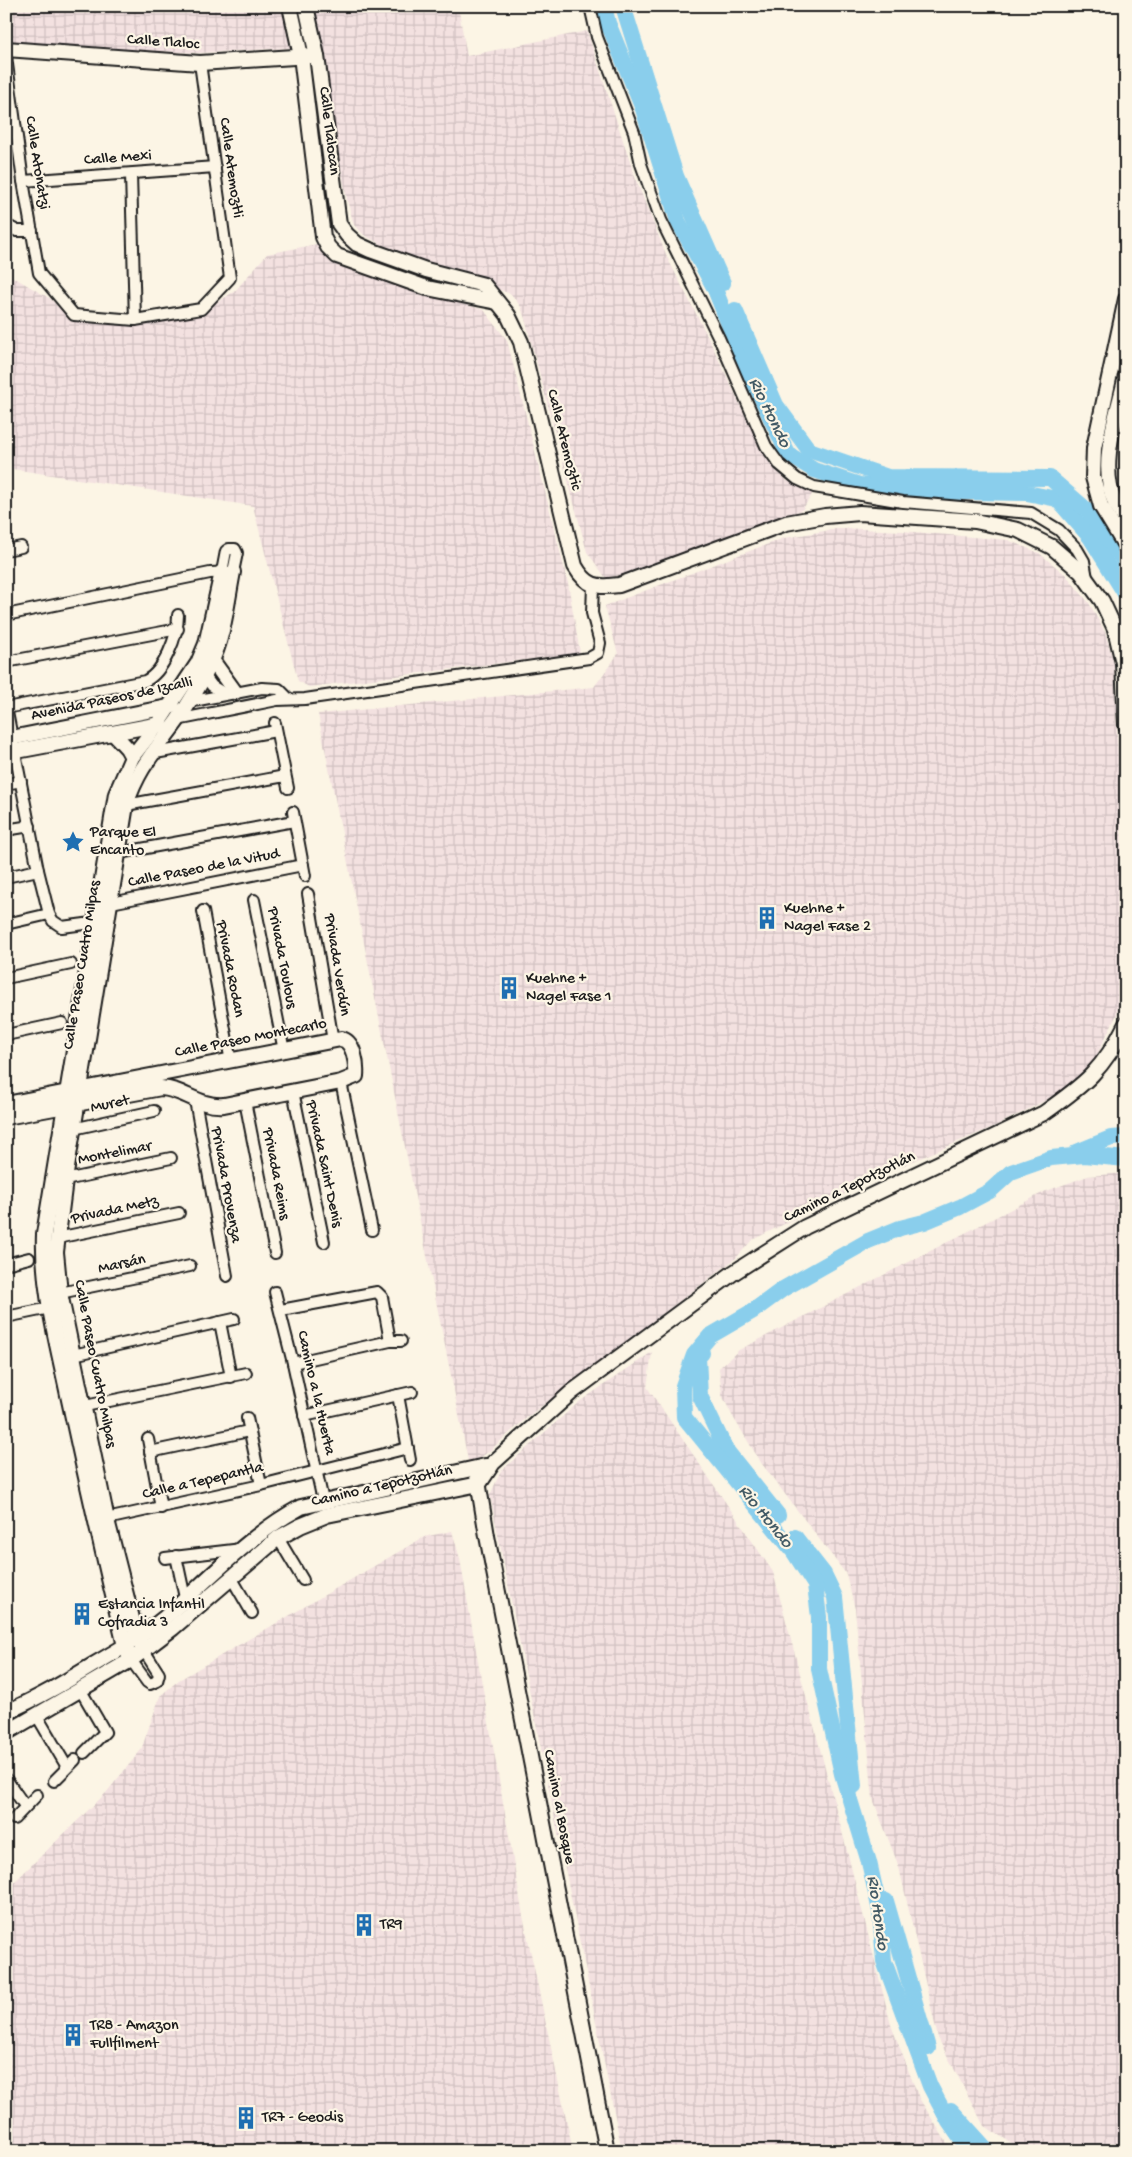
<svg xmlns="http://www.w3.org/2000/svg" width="1132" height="2157" viewBox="0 0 1132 2157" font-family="'Gochi Hand',sans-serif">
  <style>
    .industrial { fill: url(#industrial-grid) }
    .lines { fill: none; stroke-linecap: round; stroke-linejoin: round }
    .river { stroke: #8aceec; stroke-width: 16 }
    .street-casing { stroke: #1c1c1c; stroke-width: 14 }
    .secondary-casing { stroke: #1c1c1c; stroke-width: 18 }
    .street { stroke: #fcf5e5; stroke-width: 10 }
    .secondary { stroke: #fcf5e5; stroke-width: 14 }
    .labels { text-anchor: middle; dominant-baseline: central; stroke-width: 4.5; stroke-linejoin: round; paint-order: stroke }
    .street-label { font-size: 16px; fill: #1c1c1c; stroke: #fcf5e5 }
    .poi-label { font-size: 16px; fill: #1c1c1c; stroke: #fcf5e5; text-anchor: start }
    .water-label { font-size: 18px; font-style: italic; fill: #425a65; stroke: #fcf5e5 }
  </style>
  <defs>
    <pattern id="industrial-grid" width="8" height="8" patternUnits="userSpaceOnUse" patternTransform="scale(1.25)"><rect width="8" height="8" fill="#f3e1e0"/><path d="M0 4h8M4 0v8" fill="none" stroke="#d0c0c0"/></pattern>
  </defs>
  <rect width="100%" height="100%" fill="#fcf5e5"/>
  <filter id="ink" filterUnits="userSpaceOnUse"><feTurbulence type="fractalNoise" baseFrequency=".02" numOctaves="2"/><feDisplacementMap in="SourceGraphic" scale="10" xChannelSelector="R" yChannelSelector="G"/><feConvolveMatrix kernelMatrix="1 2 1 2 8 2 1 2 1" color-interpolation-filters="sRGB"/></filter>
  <g filter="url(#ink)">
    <g class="industrial">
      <path d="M 6,6 L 282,6 L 291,48 L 199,53 L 6,44 Z"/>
      <path d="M 310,6 L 458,6 L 467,56 L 587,31 L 636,180 L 668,259 L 707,335 L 764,455 L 786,480 L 813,493 L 802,510 L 621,575 L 606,578 L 587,552 L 525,319 L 521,307 L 511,294 L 397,253 L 364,235 L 354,225 L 347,200 Z"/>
      <path d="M 317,244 L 327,254 L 344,264 L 379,279 L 484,310 L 507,340 L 568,583 L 580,653 L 309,687 L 298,681 L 253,506 L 6,468 L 6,273 L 51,299 L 69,318 L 130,325 L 198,315 L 235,291 L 267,254 Z"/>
      <path d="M 842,528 L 901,531 L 1008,540 L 1039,553 L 1066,575 L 1089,603 L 1105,632 L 1114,663 L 1126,939 L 1125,977 L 1117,1014 L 1092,1065 L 1058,1094 L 995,1126 L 897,1168 L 752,1240 L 736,1258 L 530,1415 L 487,1453 L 469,1465 L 318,714 L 594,687 L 618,654 L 605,606 L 784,538 Z"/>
      <path d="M 1126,1173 L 1126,2151 L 1025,2151 L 984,2126 L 938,2038 L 899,1867 L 873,1799 L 855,1609 L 846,1574 L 762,1464 L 733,1417 L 722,1395 L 719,1368 L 739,1350 L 1046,1191 L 1088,1176 Z"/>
      <path d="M 652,1352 L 647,1387 L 773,1572 L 844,1839 L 891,2025 L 919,2098 L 952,2151 L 622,2151 L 490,1495 L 501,1471 L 579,1402 Z"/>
      <path d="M 452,1531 L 460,1559 L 523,1916 L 573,2151 L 6,2151 L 6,1890 L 106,1793 L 141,1750 L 160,1696 L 179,1680 L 424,1537 Z"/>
    </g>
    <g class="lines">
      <g class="river">
        <path d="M 604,6 L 608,23 L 643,109 L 678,221 L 714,287 L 742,357 L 788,454 L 814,470 L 860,485 L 914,491 L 1027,493 L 1057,499 L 1090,537 L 1126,595"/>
        <path d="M 623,6 L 676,176 L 723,283"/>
        <path d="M 735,310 L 776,405 L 809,450 L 888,477 L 1050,478 L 1088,511 L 1126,564"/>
        <path d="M 1077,1152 L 1111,1138 L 1126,1137"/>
        <path d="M 702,1353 L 698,1357 L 700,1396 L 726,1450 L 778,1515"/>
        <path d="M 795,1537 L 824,1574 L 835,1597 L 854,1786"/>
        <path d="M 886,1901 L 928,2048"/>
        <path d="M 951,2110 L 988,2151"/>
        <path d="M 972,2151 L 967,2148 L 949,2122 L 930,2086 L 884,1961 L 880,1911 L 869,1862 L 842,1774 L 819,1669 L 819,1617 L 815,1585 L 793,1551 L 684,1417 L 683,1386 L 694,1355 L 710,1336 L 753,1311 L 783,1289 L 868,1241 L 900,1228 L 924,1222 L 960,1207 L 990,1191 L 1011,1172 L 1051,1158 L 1084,1155 L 1126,1159"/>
      </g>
      <defs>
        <g id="street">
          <path d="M 590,6 L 597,37 L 634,132 L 641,164 L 661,220 L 719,338 L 766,446 L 779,464 L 797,479 L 814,487 L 903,502 L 1031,513 L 1059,530 L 1077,549 L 1084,561 L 1087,578"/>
          <path d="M 6,57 L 23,181 L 39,273 L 74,315 L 135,320 L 201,309 L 230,278 L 200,63"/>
          <path d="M 131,174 L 135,320"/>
          <path d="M 23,181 L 215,167"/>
          <path d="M 6,225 L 17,231 L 32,231"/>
          <path d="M 6,550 L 21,547"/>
          <path d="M 6,615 L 210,573 L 233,572 L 237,553 L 235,549 L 229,549 L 226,551 L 222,572"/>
          <path d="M 6,662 L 178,629"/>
          <path d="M 204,675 L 212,686 L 225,694"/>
          <path d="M 188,702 L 262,688 L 279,689 L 288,698"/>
          <path d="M 6,707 L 38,870 L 49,914 L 53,921 L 62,927 L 100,922"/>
          <path d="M 6,708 L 145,681 C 164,672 178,636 178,615"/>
          <path d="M 177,720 L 277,700 L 305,699 L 589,658 L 598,653 L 600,643 L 592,613 L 593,585"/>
          <path d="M 275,723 L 288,788"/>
          <path d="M 150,754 L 276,731"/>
          <path d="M 6,784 L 21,781"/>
          <path d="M 126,805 L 285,776"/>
          <path d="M 293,812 L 305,876"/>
          <path d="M 6,830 L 30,826"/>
          <path d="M 119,853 L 294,821"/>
          <path d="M 6,877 L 38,870"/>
          <path d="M 308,894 L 333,1041"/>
          <path d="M 254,900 L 284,1051"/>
          <path d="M 111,903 L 303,865"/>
          <path d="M 203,911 L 231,1062"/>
          <path d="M 6,924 L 49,914"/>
          <path d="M 6,978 L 71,964"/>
          <path d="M 6,1035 L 62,1023"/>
          <path d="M 341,1082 L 372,1230"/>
          <path d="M 293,1091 L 324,1242"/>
          <path d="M 195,1100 L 227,1276"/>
          <path d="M 245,1101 L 275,1253"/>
          <path d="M 73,1129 L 154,1111"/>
          <path d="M 65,1180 L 171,1158"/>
          <path d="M 57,1238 L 179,1213"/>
          <path d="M 6,1264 L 29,1258"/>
          <path d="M 275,1292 L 293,1363 L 323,1501"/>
          <path d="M 60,1293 L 190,1266"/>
          <path d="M 281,1310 L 377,1292 L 382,1297 L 390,1341"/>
          <path d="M 6,1317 L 50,1308"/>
          <path d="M 220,1322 L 231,1377"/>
          <path d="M 73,1355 L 234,1319"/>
          <path d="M 293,1363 L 390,1341 L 401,1341"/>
          <path d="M 398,1395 L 410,1460"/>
          <path d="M 85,1406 L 246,1373"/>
          <path d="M 304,1416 L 412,1392"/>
          <path d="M 247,1418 L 261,1485"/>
          <path d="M 148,1439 L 161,1508"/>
          <path d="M 150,1452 L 249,1431"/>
          <path d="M 102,1520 L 261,1485 L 408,1448"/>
          <path d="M 278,1538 L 303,1580"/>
          <path d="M 176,1556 L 185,1598"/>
          <path d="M 165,1558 L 242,1549"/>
          <path d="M 231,1577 L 252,1613"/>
          <path d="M 131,1660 L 147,1682 L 150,1684 L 157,1681 L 159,1674 L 143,1649"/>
          <path d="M 80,1689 L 105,1732 L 84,1753"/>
          <path d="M 37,1716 L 67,1767"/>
          <path d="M 6,1779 L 25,1806"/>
          <path d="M 54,1781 L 75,1760"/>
          <path d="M 14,1819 L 37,1795"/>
        </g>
        <g id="secondary">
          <path d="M 290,6 L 301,56 L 323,237 L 328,247 L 337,256 L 427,288 L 497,302"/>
          <path d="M 306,6 L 317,56 L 339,224 L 347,235 L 357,244 L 370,250 L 426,270 L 484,285 L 508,315 L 521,342 L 575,566 C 587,587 597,588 619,585 L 786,523 L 825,516 L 860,513 L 975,521 L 1018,530 L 1052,547 L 1081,572 L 1102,601 L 1115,629 L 1123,663 L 1126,725"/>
          <path d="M 6,49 L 200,63 L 310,56"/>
          <path d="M 1126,299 L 1094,448 L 1093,477 L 1101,506 L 1126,547"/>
          <path d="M 1126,376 C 1117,415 1098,464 1115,503 C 1118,508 1122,514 1126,519"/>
          <path d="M 212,660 L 235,692"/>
          <path d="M 113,733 L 127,748 L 132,757"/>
          <path d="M 6,739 L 173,706"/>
          <path d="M 6,753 L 160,724"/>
          <path d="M 6,1104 L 341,1039 C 354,1041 357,1064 356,1076 L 341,1082 L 224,1105 C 198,1107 184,1089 161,1088 L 6,1117"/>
          <path d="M 476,1469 L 487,1536 L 607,2151"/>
          <path d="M 143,1649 L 137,1638 L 107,1520 L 60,1293 L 56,1252 L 65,1180 L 126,805 C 139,766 154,753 177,721 C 189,704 201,683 210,665 C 224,637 227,602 233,572"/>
          <path d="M 131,1660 L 125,1646 C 105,1563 86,1479 68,1395 C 57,1342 42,1288 44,1234 L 116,794 L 132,757 L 157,725 L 198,663 L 206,644 L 222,572"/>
          <path d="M 6,1712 C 37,1699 65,1682 93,1665 C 117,1651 141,1637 163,1619 C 207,1581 249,1535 301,1507 L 485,1466"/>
          <path d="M 6,1733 L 131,1660 L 173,1628 L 278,1538 L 300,1526 L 327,1515 L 479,1484 L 493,1463 L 572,1392 L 733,1273 L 805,1227 L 1044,1113 C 1085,1084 1103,1070 1126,1024"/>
        </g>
      </defs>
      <use href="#street" class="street-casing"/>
      <use href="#secondary" class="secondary-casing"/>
      <use href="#street" class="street"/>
      <use href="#secondary" class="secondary"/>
    </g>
  </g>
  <defs>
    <symbol id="sight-bare" viewBox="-9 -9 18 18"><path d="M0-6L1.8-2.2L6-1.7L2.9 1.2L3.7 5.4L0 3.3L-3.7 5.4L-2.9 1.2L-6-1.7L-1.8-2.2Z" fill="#1f6fb2" stroke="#fcf5e5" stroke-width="2.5" paint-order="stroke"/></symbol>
    <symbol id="building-bare" viewBox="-9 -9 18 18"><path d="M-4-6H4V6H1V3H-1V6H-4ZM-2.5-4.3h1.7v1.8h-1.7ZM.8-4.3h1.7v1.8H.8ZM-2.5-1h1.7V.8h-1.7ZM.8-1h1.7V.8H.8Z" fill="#1f6fb2" stroke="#fcf5e5" stroke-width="2.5" paint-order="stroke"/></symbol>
  </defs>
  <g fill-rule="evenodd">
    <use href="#sight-bare" x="57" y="826" width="32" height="32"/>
    <use href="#building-bare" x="751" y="902" width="32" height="32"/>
    <use href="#building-bare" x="493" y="972" width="32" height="32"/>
    <use href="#building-bare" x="66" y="1598" width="32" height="32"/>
    <use href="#building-bare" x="348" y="1909" width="32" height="32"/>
    <use href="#building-bare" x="57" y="2019" width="32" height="32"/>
    <use href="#building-bare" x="230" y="2102" width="32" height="32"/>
  </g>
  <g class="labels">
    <g class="street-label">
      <text transform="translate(163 43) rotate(4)">Calle Tlaloc</text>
      <text transform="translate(328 131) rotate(83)">Calle Tlalocan</text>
      <text transform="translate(118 159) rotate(-4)">Calle Mexi</text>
      <text transform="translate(36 163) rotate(81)">Calle Atonatzi</text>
      <text transform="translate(230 168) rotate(82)">Calle Atemoztli</text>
      <text transform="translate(563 440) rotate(76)">Calle Atemoztic</text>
      <text transform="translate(112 700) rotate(-12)">Avenida Paseos de Izcalli</text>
      <text transform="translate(204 869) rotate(-11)">Calle Paseo de la Vitud</text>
      <text transform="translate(281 958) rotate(79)">Privada Toulous</text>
      <text transform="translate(83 965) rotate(-81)">Calle Paseo Cuatro Milpas</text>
      <text transform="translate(336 965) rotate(81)">Privada Verdún</text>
      <text transform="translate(229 969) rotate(79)">Privada Rodan</text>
      <text transform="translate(251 1039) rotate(-11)">Calle Paseo Montecarlo</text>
      <text transform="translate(110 1105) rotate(-12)">Muret</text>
      <text transform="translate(115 1154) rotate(-11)">Montelimar</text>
      <text transform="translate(323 1164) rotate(78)">Privada Saint Denis</text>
      <text transform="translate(275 1174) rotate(79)">Privada Reims</text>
      <text transform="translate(225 1185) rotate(80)">Privada Provenza</text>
      <text transform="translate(850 1188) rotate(-26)">Camino a Tepotzotlán</text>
      <text transform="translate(115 1211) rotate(-12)">Privada Metz</text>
      <text transform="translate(122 1265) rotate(-12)">Marsán</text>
      <text transform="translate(94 1364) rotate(79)">Calle Paseo Cuatro Milpas</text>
      <text transform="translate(315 1393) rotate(77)">Camino a la Huerta</text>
      <text transform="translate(203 1482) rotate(-13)">Calle a Tepepantla</text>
      <text transform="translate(382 1487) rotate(-13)">Camino a Tepotzotlán</text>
      <text transform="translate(558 1807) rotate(79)">Camino al Bosque</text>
    </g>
    <g class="poi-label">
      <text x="90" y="833">Parque El<tspan x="90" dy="18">Encanto</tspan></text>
      <text x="784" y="909">Kuehne +<tspan x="784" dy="18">Nagel Fase 2</tspan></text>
      <text x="526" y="979">Kuehne +<tspan x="526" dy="18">Nagel Fase 1</tspan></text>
      <text x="98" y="1605">Estancia Infantil<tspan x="98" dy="18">Cofradia 3</tspan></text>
      <text x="380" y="1925">TR9</text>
      <text x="90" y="2026">TR8 - Amazon<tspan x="90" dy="18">Fullfilment</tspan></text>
      <text x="262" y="2118">TR7 - Geodis</text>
    </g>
    <g class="water-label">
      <text transform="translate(769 413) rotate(64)">Rio Hondo</text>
      <text transform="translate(765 1517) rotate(51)">Rio Hondo</text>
      <text transform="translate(877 1913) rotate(82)">Rio Hondo</text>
    </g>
  </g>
  <rect width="1132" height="2157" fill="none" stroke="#fcf5e5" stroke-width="25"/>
  <rect x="12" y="12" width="1107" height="2132" fill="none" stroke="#1c1c1c" stroke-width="2" filter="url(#ink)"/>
</svg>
